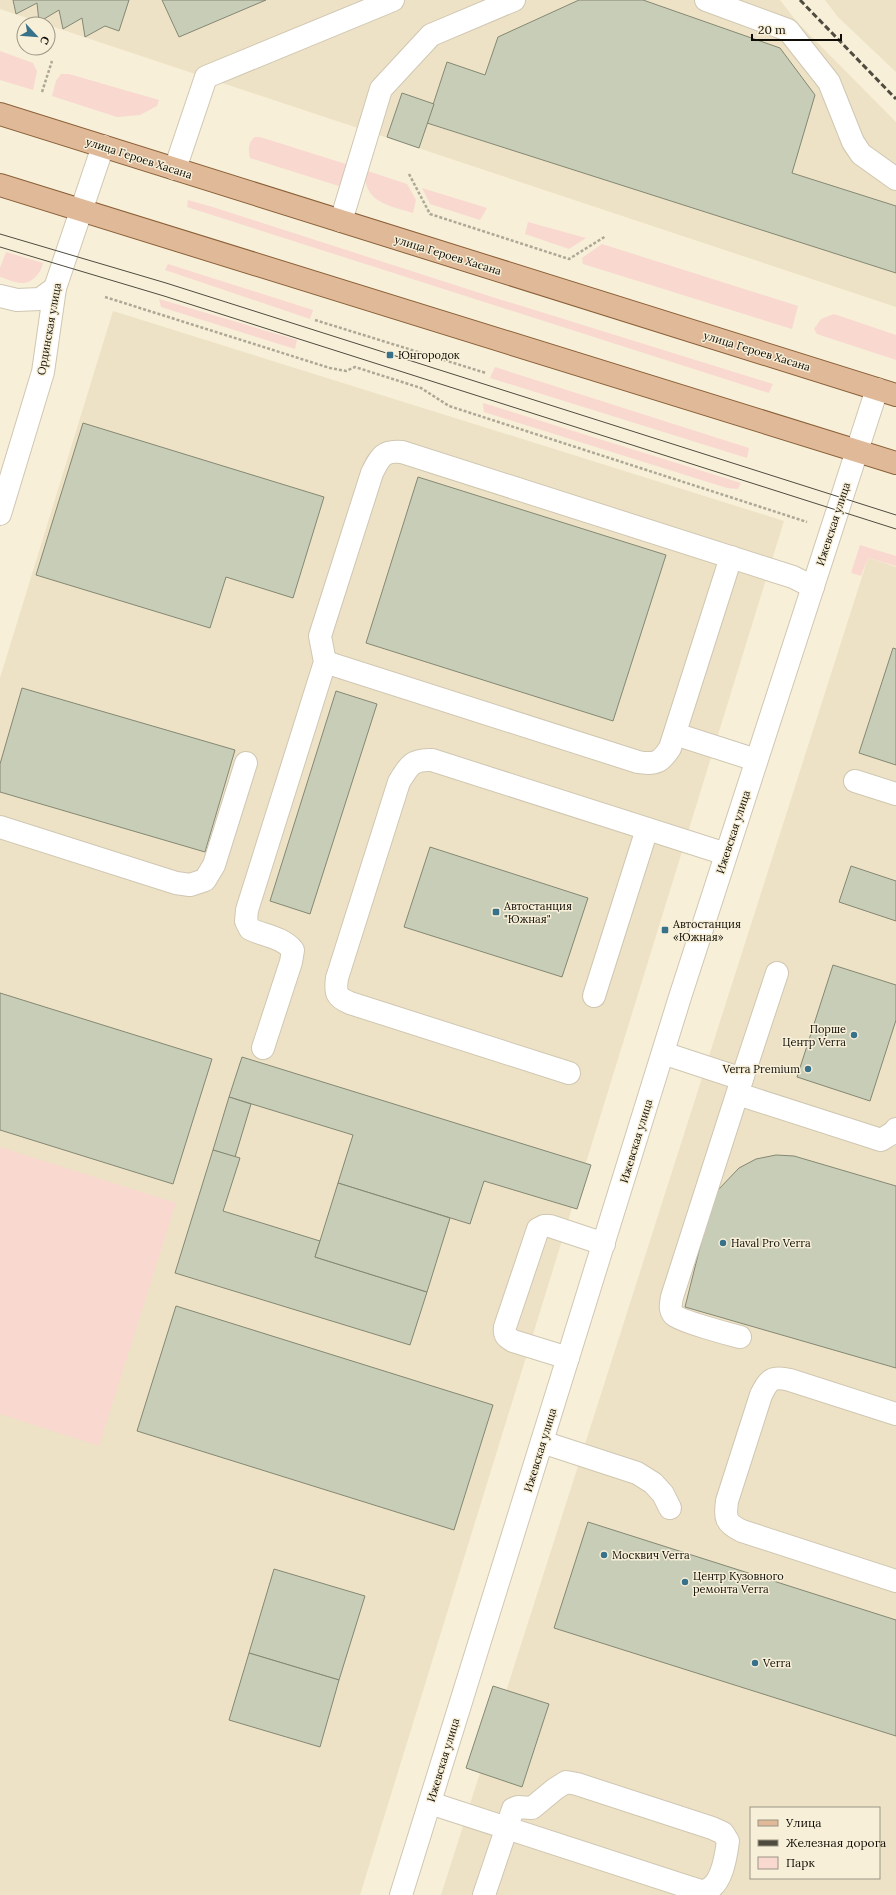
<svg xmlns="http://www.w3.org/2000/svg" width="896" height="1895" viewBox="0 0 896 1895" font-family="Lora,serif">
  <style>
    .built { fill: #ede2c5; fill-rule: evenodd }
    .green { fill: #f9d8d0 }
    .building { fill: #c8cdb7; stroke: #848873 }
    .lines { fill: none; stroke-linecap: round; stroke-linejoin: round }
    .minor-casing { stroke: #d0c7b2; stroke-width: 24 }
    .major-casing { stroke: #8a6039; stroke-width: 24 }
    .path { stroke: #ada795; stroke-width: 2.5; stroke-dasharray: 3 2; stroke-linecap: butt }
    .minor { stroke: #fff; stroke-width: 22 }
    .major { stroke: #e0ba98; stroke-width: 22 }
    .tram { stroke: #4f4b3f; stroke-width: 1 }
    .rail { stroke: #4f4b3f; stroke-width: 3; stroke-dasharray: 6 3; stroke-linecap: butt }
    .poi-dot { fill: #37718a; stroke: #f7efd8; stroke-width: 1.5 }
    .labels { text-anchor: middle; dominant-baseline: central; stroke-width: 3; stroke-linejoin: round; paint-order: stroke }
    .street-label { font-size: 11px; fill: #100d06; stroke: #f7efd8 }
    .poi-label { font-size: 11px; fill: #100d06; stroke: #f7efd8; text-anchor: start }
  </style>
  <rect width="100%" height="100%" fill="#f7efd8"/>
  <g class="built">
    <path d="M 0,0 L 780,0 L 797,22 L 896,122 L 896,307 L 0,9 Z"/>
    <path d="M 825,0 L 896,0 L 896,72 L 838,17 Z"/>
    <path d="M 113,311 L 784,521 L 360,1895 L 0,1895 L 0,678 Z"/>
    <path d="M 868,558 L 896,567 L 896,1895 L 441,1895 ZM 751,1808 L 879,1808 L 879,1878 L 751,1878 Z"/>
  </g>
  <g class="green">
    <path d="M 0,51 L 33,63 L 37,71 L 33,90 L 0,80 Z"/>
    <path d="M 61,74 L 69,74 L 159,100 L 157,106 L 140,115 L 117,117 L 52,96 L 56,81 Z"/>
    <path d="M 255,137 L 260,137 L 349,165 L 342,187 L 250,158 C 248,150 248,142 255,137 Z"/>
    <path d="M 365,170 L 407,184 L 416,200 L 413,213 C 387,205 363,202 365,170 Z"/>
    <path d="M 422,188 L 487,208 L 480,220 L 430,204 Z"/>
    <path d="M 188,200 L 216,208 L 486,295 L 773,384 L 769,393 L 187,207 Z"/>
    <path d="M 528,222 L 586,238 L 569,249 L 525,234 Z"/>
    <path d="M 602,244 L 798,306 L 792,329 L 583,264 L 582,258 Z"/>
    <path d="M 6,252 L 43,263 C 41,273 32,284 21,283 C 15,283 7,279 0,277 L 0,268 Z"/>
    <path d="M 168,264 L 313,310 L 310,319 L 165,270 Z"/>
    <path d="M 159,299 L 297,340 L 295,349 L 161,307 Z"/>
    <path d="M 834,314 L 896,335 L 896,360 L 817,334 L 814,329 L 821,319 Z"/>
    <path d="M 495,367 L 749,448 L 747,458 L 490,378 Z"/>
    <path d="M 483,404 L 483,403 L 741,483 L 738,489 L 727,488 L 484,412 Z"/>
    <path d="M 860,545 L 896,556 L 896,566 L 868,558 L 861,576 L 851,573 Z"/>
    <path d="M 0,1147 L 176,1203 L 99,1446 L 0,1414 Z"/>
  </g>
  <g class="building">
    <path d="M 13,0 L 129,0 L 119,31 L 105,26 L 85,37 L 82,18 L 63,29 L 59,10 L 39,22 L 37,3 L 16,14 Z"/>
    <path d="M 162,0 L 266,0 L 179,37 Z"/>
    <path d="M 579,0 L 643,0 L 780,48 L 815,95 L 792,173 L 896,206 L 896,273 L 427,123 L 447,62 L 485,75 L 498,37 Z"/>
    <path d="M 402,93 L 434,104 L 419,148 L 387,137 Z"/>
    <path d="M 83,423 L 324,497 L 293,598 L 226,577 L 210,628 L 36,575 Z"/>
    <path d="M 418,477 L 666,555 L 613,721 L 366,643 Z"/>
    <path d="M 893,648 L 896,649 L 896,765 L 859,753 Z"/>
    <path d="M 22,688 L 235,750 L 205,852 L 0,792 L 0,764 Z"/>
    <path d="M 336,691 L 377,704 L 310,914 L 270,901 Z"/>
    <path d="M 430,847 L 588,898 L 562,977 L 404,927 Z"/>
    <path d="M 851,866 L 896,881 L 896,921 L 839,902 Z"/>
    <path d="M 833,965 L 896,985 L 896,1020 L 870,1101 L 797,1077 Z"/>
    <path d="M 0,993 L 212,1059 L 173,1184 L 0,1130 Z"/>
    <path d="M 242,1057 L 591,1165 L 577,1209 L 484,1181 L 470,1224 L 338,1183 L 353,1135 L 229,1097 Z"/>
    <path d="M 229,1097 L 251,1104 L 235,1157 L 213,1150 Z"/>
    <path d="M 213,1150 L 240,1158 L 223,1211 L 320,1241 L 315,1257 L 427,1292 L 410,1345 L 175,1273 Z"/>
    <path d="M 776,1155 L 794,1156 L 896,1186 L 896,1368 L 685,1307 L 710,1207 L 718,1190 L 739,1168 L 756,1159 Z"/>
    <path d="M 338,1183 L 450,1218 L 427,1292 L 315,1257 Z"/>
    <path d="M 176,1306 L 493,1405 L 454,1530 L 137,1431 Z"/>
    <path d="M 588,1522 L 896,1620 L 896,1736 L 554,1628 Z"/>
    <path d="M 274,1569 L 365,1596 L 339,1680 L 249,1653 Z"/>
    <path d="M 249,1653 L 339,1680 L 320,1747 L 229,1720 Z"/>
    <path d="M 493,1686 L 549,1704 L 522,1787 L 466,1768 Z"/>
  </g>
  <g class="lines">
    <defs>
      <g id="minor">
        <path d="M 706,0 L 788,30 L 829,82 L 853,142 L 861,154 L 896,179"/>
        <path d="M 175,169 L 206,77 L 393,0"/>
        <path d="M 341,221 L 381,89 L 431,35 L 514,0"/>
        <path d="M 0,296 L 17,300 L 40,299 L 55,288"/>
        <path d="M 0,514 L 43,372 L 55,288 L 103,146"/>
        <path d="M 325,662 L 638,762 C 656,765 661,762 670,748 L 731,557"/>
        <path d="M 675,734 L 756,760"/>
        <path d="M 855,781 L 896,794"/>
        <path d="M 0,827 L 176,883 L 190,885 L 205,880 L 214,865 L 246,763"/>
        <path d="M 594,996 L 647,829"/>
        <path d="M 263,1048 L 291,962 L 293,950 C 282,937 265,936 250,929 L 246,921 L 247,910 L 325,662 L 320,636 L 372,473 C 380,457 383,450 402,452 L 793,577 L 813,587"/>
        <path d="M 663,1053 L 742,1079 L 777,973"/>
        <path d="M 569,1073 L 350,1003 C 336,997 335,993 337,978 L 399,782 C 409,765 413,759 432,760 L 726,854"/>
        <path d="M 738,1094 L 881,1140 L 894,1132 L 896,1129"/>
        <path d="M 740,1337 C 728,1334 680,1321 674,1315 C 669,1310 671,1303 672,1297 L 742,1079"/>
        <path d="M 568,1358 L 513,1341 C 506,1337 504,1335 505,1327 L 538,1229 L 544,1226 L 550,1226 L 604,1244"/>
        <path d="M 896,1414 L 790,1380 C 772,1376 769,1379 761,1395 L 727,1501 C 725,1518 725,1523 742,1531 L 896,1581"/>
        <path d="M 542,1442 L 637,1473 L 653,1483 L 663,1494 L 670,1508"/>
        <path d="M 430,1803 C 517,1832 604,1860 691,1888 C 695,1889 700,1891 703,1891 C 722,1888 726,1856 728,1841 L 723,1833 L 712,1828 L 577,1784 L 566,1782 L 555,1789 L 532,1808 L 518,1807 L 513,1809 L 484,1895"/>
        <path d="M 401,1895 L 680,997 L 877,389"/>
      </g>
      <g id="major">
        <path d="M 0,114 L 896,395"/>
        <path d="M 0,185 L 896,463"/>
      </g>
    </defs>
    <use href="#minor" class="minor-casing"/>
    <use href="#major" class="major-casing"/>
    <g class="path">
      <path d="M 42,92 L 52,61"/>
      <path d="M 409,174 L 430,214 L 569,259 L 606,236"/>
      <path d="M 105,297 L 330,368 L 346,371 L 355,367 L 421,388 L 449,406 L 807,522"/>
      <path d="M 315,320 L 486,373"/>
    </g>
    <use href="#minor" class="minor"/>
    <use href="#major" class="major"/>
    <g class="tram">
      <path d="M 0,234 L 166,283 L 896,515"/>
      <path d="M 0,247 L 164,296 L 896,529"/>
    </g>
    <path class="rail" d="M 800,0 L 896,99"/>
  </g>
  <g class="poi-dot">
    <rect x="386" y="351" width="8" height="8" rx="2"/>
    <rect x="492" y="908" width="8" height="8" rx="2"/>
    <rect x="661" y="926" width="8" height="8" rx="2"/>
    <circle cx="854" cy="1035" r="4"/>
    <circle cx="808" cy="1069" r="4"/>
    <circle cx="723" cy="1243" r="4"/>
    <circle cx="604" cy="1555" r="4"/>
    <circle cx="685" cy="1582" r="4"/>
    <circle cx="755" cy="1663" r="4"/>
  </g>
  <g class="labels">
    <g class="street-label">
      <text transform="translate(139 158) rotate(18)">улица Героев Хасана</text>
      <text transform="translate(448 255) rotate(17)">улица Героев Хасана</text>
      <text transform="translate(49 329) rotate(-80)">Ординская улица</text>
      <text transform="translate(757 351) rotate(17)">улица Героев Хасана</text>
      <text transform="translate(833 524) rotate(-72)">Ижевская улица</text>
      <text transform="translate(733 832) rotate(-72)">Ижевская улица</text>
      <text transform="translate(636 1141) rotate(-73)">Ижевская улица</text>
      <text transform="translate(540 1450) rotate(-73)">Ижевская улица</text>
      <text transform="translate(443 1760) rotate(-73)">Ижевская улица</text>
    </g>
    <g class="poi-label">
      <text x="398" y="355">Юнгородок</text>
      <text x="504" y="906">Автостанция<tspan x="504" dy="13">"Южная"</tspan></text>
      <text x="673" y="924">Автостанция<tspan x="673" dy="13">«Южная»</tspan></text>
      <text x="846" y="1029" text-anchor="end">Порше<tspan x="846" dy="13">Центр Verra</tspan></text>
      <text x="800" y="1069" text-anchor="end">Verra Premium</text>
      <text x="731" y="1243">Haval Pro Verra</text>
      <text x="612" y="1555">Москвич Verra</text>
      <text x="693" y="1576">Центр Кузовного<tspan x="693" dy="13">ремонта Verra</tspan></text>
      <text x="763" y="1663">Verra</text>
    </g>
  </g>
  <rect x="750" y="1807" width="130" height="72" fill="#f7efd8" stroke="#9b9584"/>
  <rect x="758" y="1820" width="20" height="6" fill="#e0ba98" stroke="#9b9584"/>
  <text x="786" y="1827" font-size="12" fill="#100d06">Улица</text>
  <rect x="758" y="1840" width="20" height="6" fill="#4f4b3f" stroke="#9b9584"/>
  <text x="786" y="1847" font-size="12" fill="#100d06">Железная дорога</text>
  <rect x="758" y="1857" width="20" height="12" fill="#f9d8d0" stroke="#9b9584"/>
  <text x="786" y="1867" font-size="12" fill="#100d06">Парк</text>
  <g transform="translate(36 36) rotate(116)"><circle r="19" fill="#f7efd8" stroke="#9b9584"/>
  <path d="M0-3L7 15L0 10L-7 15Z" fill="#37718a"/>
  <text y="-6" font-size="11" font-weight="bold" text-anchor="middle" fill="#100d06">С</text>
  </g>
  <path d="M752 34v6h89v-6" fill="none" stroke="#100d06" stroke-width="2"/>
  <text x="758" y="34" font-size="12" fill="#100d06" stroke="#f7efd8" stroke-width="3" paint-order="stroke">20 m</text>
</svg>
